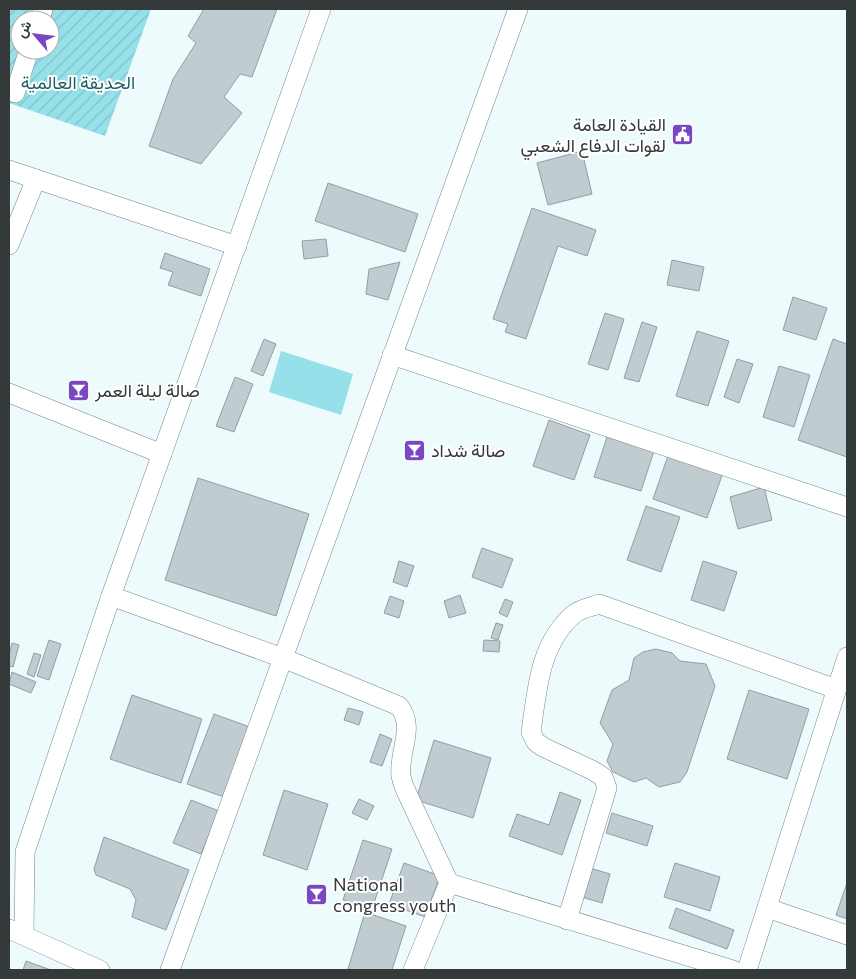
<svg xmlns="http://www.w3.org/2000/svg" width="856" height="979" viewBox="0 0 856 979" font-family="Commissioner,Vazirmatn,sans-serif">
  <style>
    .grass { fill: #95e0e9 }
    .garden { fill: url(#garden-furrows); fill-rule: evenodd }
    .building { fill: #c0ccd0; stroke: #939ea2 }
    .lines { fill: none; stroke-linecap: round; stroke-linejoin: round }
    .minor-casing { stroke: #798587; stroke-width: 20 }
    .minor { stroke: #fff; stroke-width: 19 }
    .labels { text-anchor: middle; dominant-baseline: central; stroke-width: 4; stroke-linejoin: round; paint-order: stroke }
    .park-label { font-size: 18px; fill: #1f6067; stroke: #fff }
    .poi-label { font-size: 18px; fill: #34393a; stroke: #fff; text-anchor: start }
  </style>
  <defs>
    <pattern id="garden-furrows" width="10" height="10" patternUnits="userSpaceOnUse" patternTransform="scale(1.25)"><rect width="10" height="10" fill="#95e0e9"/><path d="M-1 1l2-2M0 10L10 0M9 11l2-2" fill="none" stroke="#81c1c9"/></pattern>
  </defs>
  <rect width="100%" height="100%" fill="#eefbfd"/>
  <path class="grass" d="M 281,351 L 353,374 L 341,415 L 269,392 Z"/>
  <path class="garden" d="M 9,9 L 151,9 L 105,136 L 9,103 ZM 20,20 L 50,20 L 50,50 L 20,50 Z"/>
  <g class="building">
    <path d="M 204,9 L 277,9 L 252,77 L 240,74 L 224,97 L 242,113 L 201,164 L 149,146 L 173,79 L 196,43 L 188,36 Z"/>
    <path d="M 582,151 L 592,194 L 548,205 L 537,163 Z"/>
    <path d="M 328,183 L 418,214 L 405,252 L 315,221 Z"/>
    <path d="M 532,208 L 596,230 L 587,256 L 558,246 L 526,339 L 505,332 L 508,324 L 493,319 Z"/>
    <path d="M 326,239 L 328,256 L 304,259 L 302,241 Z"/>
    <path d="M 165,253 L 210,269 L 201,296 L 168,285 L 173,272 L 160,268 Z"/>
    <path d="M 672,260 L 704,267 L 699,291 L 667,285 Z"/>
    <path d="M 400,262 L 388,300 L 366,294 L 369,269 Z"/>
    <path d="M 793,297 L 827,308 L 816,340 L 783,330 Z"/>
    <path d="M 605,313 L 624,319 L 608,370 L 588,364 Z"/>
    <path d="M 642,322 L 657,327 L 639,382 L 624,378 Z"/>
    <path d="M 697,331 L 729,341 L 708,406 L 676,396 Z"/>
    <path d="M 264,339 L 276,344 L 263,376 L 251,371 Z"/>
    <path d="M 833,339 L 847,344 L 847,457 L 798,440 Z"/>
    <path d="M 737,359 L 753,364 L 739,403 L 724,397 Z"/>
    <path d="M 779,366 L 810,375 L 794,427 L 763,417 Z"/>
    <path d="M 235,377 L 253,384 L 234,432 L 216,426 Z"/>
    <path d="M 549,420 L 590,435 L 574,480 L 533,466 Z"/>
    <path d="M 607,437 L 654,451 L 641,491 L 594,477 Z"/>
    <path d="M 670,450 L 724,470 L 707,518 L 653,499 Z"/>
    <path d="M 198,478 L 309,514 L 276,616 L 165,580 Z"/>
    <path d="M 764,487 L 772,520 L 738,529 L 730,497 Z"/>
    <path d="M 646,506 L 680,517 L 661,572 L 627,560 Z"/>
    <path d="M 482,548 L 513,559 L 502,588 L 472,577 Z"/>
    <path d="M 399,561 L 414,566 L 407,587 L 393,582 Z"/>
    <path d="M 703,561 L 737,572 L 724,611 L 691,600 Z"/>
    <path d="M 460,595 L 466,613 L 449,618 L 444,601 Z"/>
    <path d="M 390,596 L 404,601 L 399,618 L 384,613 Z"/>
    <path d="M 505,599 L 513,602 L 507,617 L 499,613 Z"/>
    <path d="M 496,623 L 503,625 L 498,640 L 491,638 Z"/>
    <path d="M 49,640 L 61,644 L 49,680 L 37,676 Z"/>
    <path d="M 484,640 L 500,641 L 499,652 L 483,651 Z"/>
    <path d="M 12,643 L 19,645 L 13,667 L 9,666 L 9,655 Z"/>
    <path d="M 656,649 L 672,653 L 680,661 L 706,664 L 715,686 L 687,772 L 680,782 L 659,787 L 646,778 L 634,782 L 613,772 L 607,761 L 613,744 L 600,723 L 612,690 L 629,680 L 634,658 L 643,652 Z"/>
    <path d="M 34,653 L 41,655 L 34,677 L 27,674 Z"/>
    <path d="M 12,672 L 36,682 L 31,693 L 9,684 Z"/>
    <path d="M 749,690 L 809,709 L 787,779 L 727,759 Z"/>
    <path d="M 132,695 L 202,719 L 181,783 L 110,759 Z"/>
    <path d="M 348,708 L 363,712 L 359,725 L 344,720 Z"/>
    <path d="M 214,714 L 250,727 L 224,797 L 187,784 Z"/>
    <path d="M 380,734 L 392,739 L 382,766 L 370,762 Z"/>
    <path d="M 434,740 L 491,758 L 473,818 L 416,800 Z"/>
    <path d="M 284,790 L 328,804 L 307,870 L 263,855 Z"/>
    <path d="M 560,792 L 581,800 L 562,855 L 509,836 L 517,814 L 549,825 Z"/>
    <path d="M 359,799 L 374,806 L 367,820 L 352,813 Z"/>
    <path d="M 191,800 L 219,811 L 201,854 L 173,843 Z"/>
    <path d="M 612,813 L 653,826 L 647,846 L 606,833 Z"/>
    <path d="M 104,837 L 189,870 L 166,930 L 132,917 L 136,900 L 130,889 L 96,875 L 94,869 Z"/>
    <path d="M 363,840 L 392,849 L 372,909 L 343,900 Z"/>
    <path d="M 404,863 L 440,876 L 425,917 L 389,904 Z"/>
    <path d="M 675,863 L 720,877 L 710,911 L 664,897 Z"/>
    <path d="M 590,868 L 610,874 L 602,903 L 581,897 Z"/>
    <path d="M 847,883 L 847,919 L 836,915 Z"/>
    <path d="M 676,908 L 734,930 L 727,949 L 669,928 Z"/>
    <path d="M 365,912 L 406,926 L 392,970 L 353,970 L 348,969 Z"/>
    <path d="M 26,961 L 51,970 L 23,970 Z"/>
  </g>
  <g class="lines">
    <defs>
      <g id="minor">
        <path d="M 40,20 L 43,9"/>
        <path d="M 15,93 L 29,50"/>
        <path d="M 9,170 L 237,246"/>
        <path d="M 9,245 L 36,179"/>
        <path d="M 392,355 L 847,507"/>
        <path d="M 9,393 L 162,454"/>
        <path d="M 111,596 L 283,658 L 399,706 C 416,728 398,751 401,776 C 402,781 404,787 406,791 L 449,883 L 413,970"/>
        <path d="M 449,883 L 733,970"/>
        <path d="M 767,908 L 847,935"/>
        <path d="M 567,920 L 607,788 L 603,777 L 592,770 L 543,747 L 536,742 L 531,732 C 537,691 539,644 574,614 C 580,609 591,607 599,604 L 836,689"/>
        <path d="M 9,929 L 100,970"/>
        <path d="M 24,935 L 25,852 L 111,596 L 321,9"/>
        <path d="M 170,970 L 518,9"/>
        <path d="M 747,970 L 847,657"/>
      </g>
    </defs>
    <use href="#minor" class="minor-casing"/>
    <use href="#minor" class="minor"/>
  </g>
  <defs>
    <symbol id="civic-square" viewBox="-11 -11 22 22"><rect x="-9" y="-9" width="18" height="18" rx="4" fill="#7948c0" stroke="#fff"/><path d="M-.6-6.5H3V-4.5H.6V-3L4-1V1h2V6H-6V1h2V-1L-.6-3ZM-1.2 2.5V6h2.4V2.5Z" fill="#fff"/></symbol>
    <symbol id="bar-square" viewBox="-11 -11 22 22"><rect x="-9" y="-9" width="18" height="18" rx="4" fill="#7948c0" stroke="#fff"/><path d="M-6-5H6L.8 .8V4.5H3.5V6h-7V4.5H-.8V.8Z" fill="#fff"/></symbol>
  </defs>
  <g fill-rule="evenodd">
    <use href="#civic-square" x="670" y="122" width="25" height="25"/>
    <use href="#bar-square" x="66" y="378" width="25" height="25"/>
    <use href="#bar-square" x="402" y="438" width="25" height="25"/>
    <use href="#bar-square" x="304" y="882" width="25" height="25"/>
  </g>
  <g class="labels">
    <g class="park-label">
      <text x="78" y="82">الحديقة العالمية</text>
    </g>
    <g class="poi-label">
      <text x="666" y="124" text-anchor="end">القيادة العامة<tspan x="666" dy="21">لقوات الدفاع الشعبي</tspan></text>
      <text x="95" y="390">صالة ليلة العمر</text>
      <text x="431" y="450">صالة شداد</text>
      <text x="333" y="884">National<tspan x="333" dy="21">congress youth</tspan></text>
    </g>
  </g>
  <rect width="856" height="979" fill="none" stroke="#34393a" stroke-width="20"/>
  <g transform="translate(35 35) rotate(298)"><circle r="24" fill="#ffffff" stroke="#aeb0b0"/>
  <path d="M0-4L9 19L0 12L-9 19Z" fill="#7948c0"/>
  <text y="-8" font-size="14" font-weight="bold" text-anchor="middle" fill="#34393a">ش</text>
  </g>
</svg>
